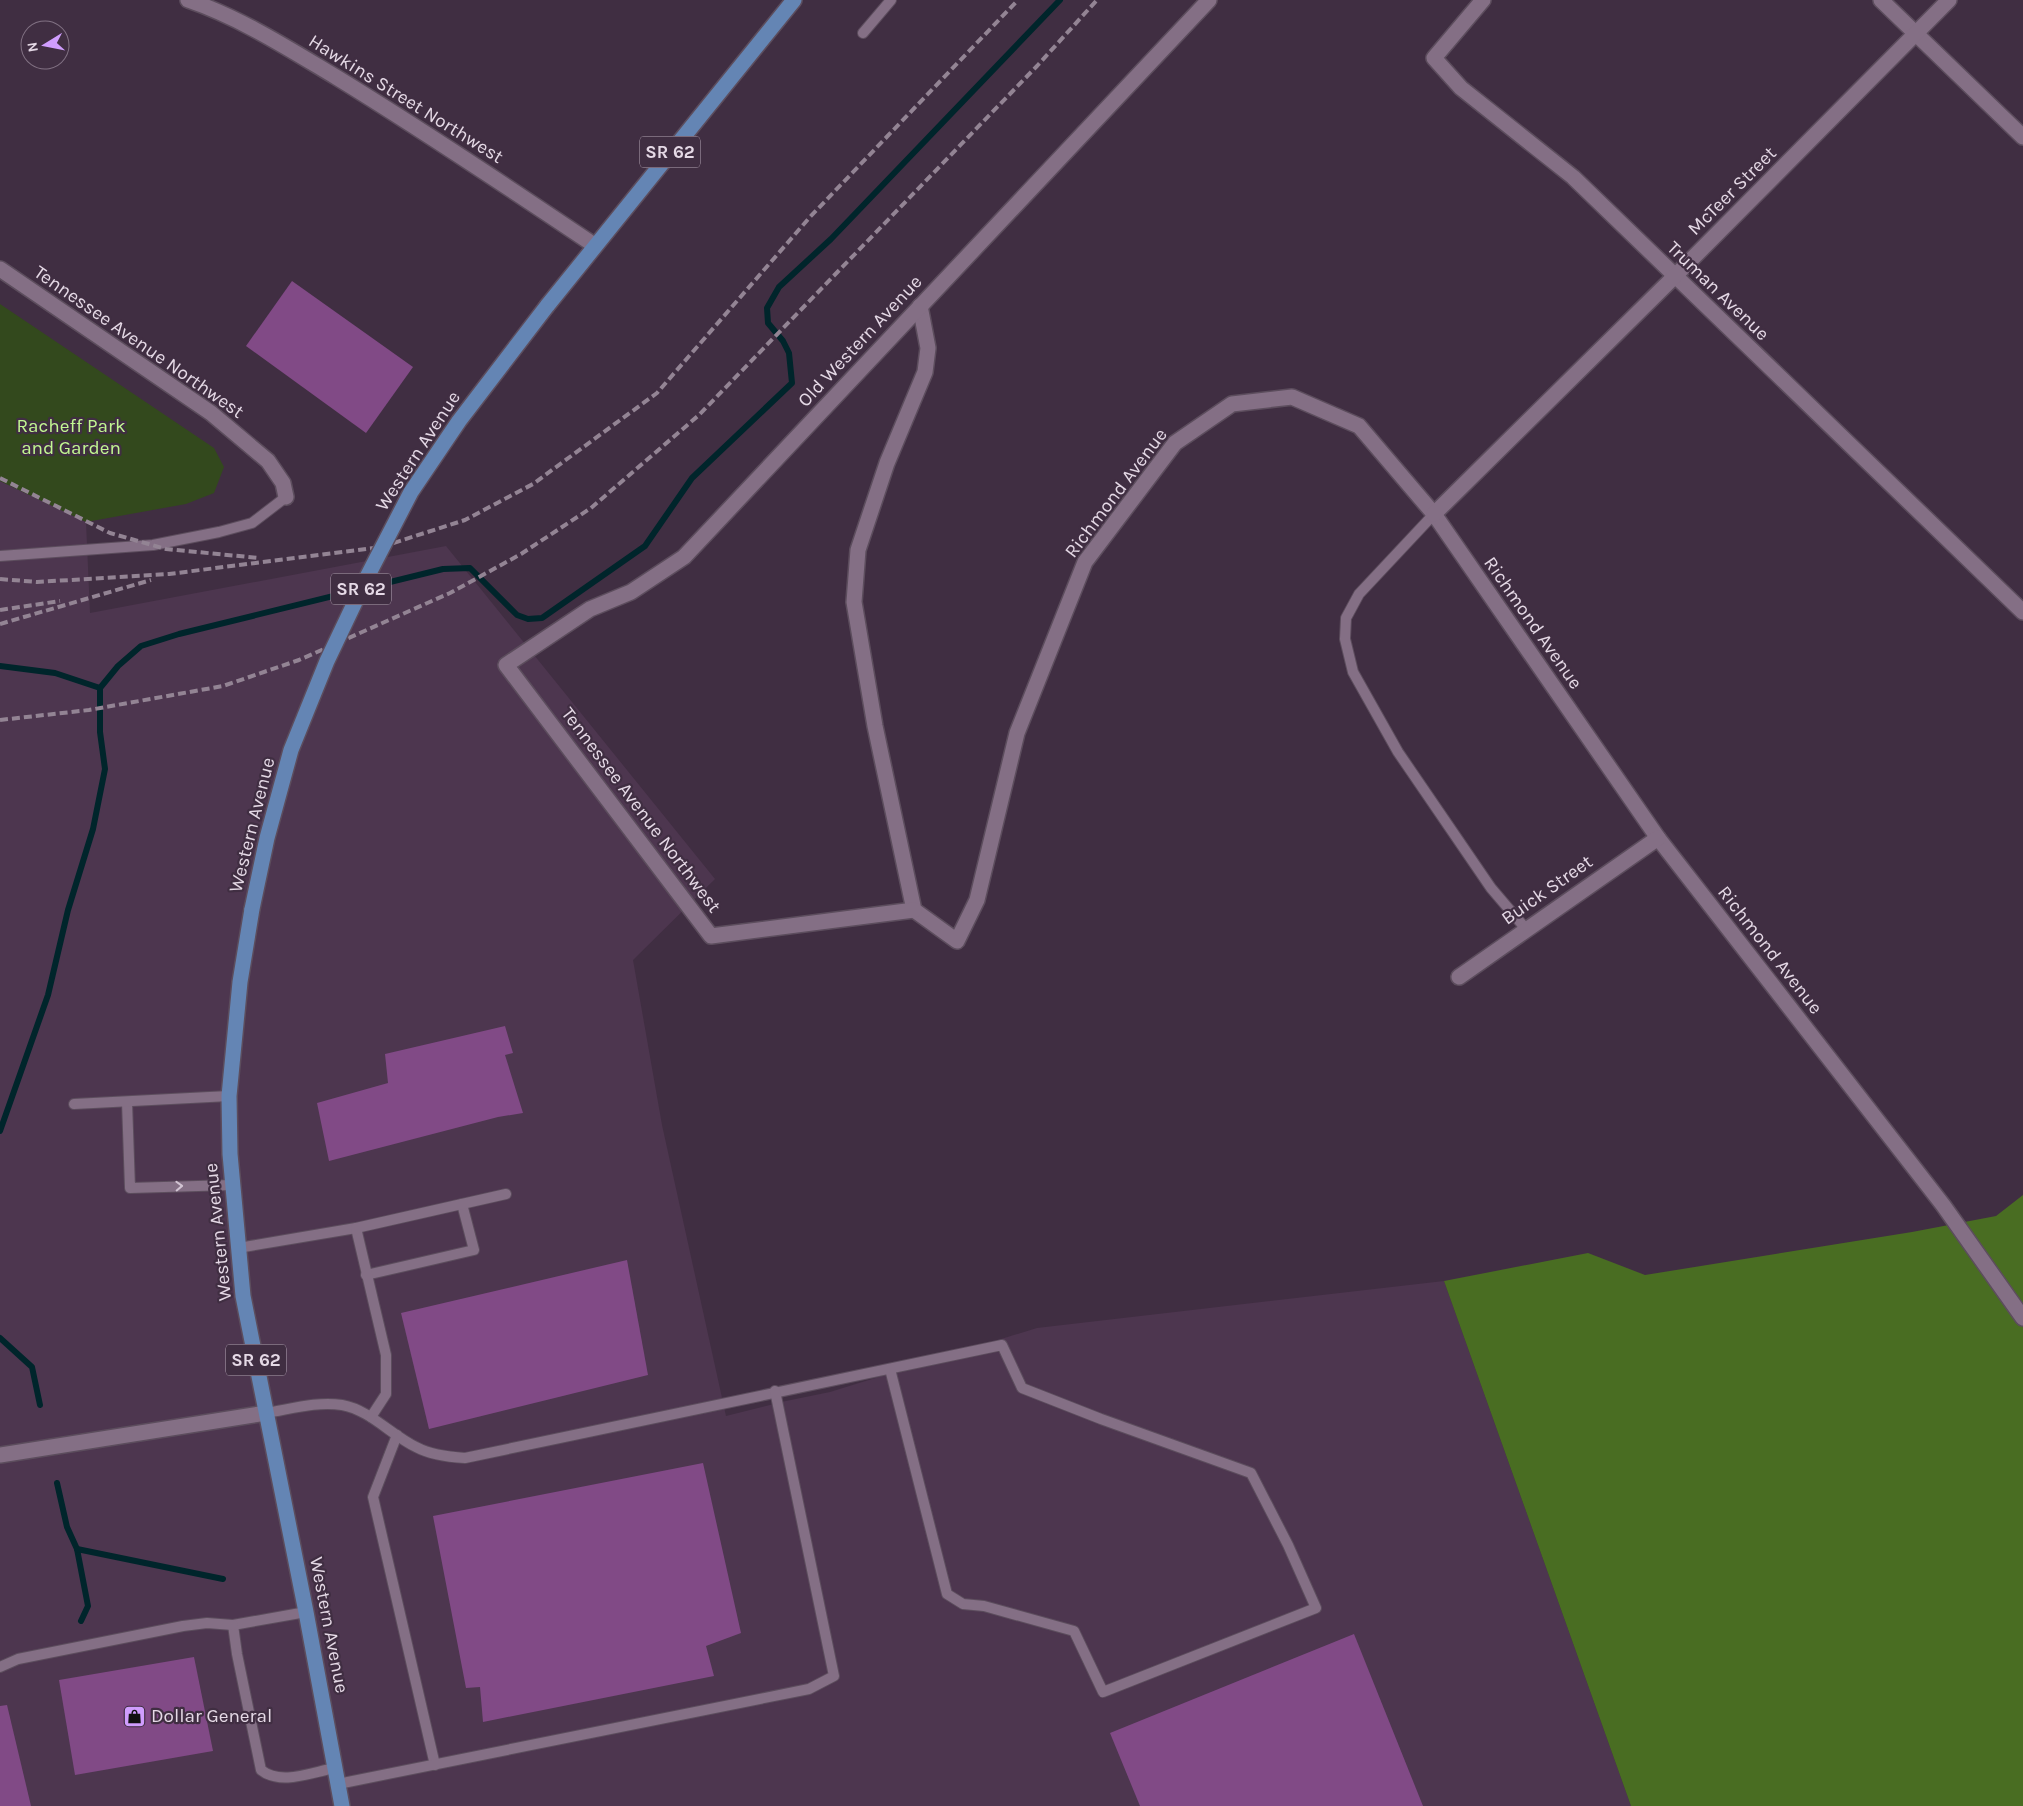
<svg xmlns="http://www.w3.org/2000/svg" width="2023" height="1806" viewBox="0 0 2023 1806" font-family="Karla,sans-serif">
  <style>
    .built { fill: #4d364f }
    .green { fill: #33491d }
    .forest { fill: #496d22 }
    .lines { fill: none; stroke-linecap: round; stroke-linejoin: round }
    .stream { stroke: #00252b; stroke-width: 6 }
    .building { fill: #814a86 }
    .service-casing { stroke: #5c4d5d; stroke-width: 12 }
    .minor-casing { stroke: #5c4d5d; stroke-width: 18 }
    .primary-casing { stroke: #5c4d5d; stroke-width: 18 }
    .service { stroke: #846f85; stroke-width: 10 }
    .minor { stroke: #846f85; stroke-width: 15 }
    .primary { stroke: #6485b4; stroke-width: 15 }
    .rail { stroke: #938494; stroke-width: 4; stroke-dasharray: 8 4; stroke-linecap: butt }
    .primary-bridge-casing { stroke: #5c4d5d; stroke-width: 18; stroke-linecap: butt }
    .primary-bridge { stroke: #6485b4; stroke-width: 15 }
    .oneway { stroke: #d2c4d3 }
    .labels { text-anchor: middle; dominant-baseline: central; stroke-width: 4.5; stroke-linejoin: round; paint-order: stroke }
    .shield { fill: #402e42; stroke: #b4a6b5; stroke-width: 1 }
    .shield-label { font-size: 18px; font-weight: bold; fill: #e5d9e6 }
    .street-label { font-size: 19px; fill: #e5d9e6; stroke: #402e42 }
    .park-label { font-size: 19px; fill: #c2f792; stroke: #402e42 }
    .poi-label { font-size: 19px; fill: #e5d9e6; stroke: #402e42; text-anchor: start }
  </style>
  <rect width="100%" height="100%" fill="#402e42"/>
  <path class="built" d="M 0,481 L 86,522 L 90,613 L 446,546 L 715,879 L 633,960 L 662,1125 L 726,1416 L 786,1401 L 830,1392 L 1037,1328 L 1444,1281 L 1631,1806 L 0,1806 Z"/>
  <path class="green" d="M 0,304 L 214,448 L 224,467 L 214,493 L 186,504 L 86,522 L 0,481 Z"/>
  <path class="forest" d="M 2023,1195 L 2023,1806 L 1631,1806 L 1444,1281 L 1588,1253 L 1645,1275 L 1912,1232 L 1996,1216 Z"/>
  <g class="lines">
    <g class="stream">
      <path d="M 0,666 L 55,673 L 100,688"/>
      <path d="M 0,1131 L 48,995 L 68,910 L 93,829 L 105,769 L 100,732 L 100,688 L 118,666 L 141,646 L 179,634 L 443,569 L 470,568 L 517,615 L 528,619 L 542,618 L 645,546 L 692,478 L 792,383 L 789,353 L 783,341 L 768,323 L 767,308 L 779,287 L 831,239 L 1060,0"/>
      <path d="M 0,1338 L 32,1367 L 40,1405"/>
      <path d="M 57,1483 L 67,1527 L 77,1549 L 88,1606 L 81,1621"/>
      <path d="M 77,1549 L 223,1579"/>
    </g>
  </g>
  <g class="building">
    <path d="M 292,281 L 413,367 L 366,433 L 246,346 Z"/>
    <path d="M 505,1026 L 513,1053 L 505,1055 L 523,1113 L 498,1117 L 329,1161 L 317,1103 L 388,1083 L 385,1054 Z"/>
    <path d="M 627,1260 L 648,1375 L 429,1429 L 401,1313 Z"/>
    <path d="M 703,1463 L 741,1633 L 706,1646 L 714,1676 L 483,1722 L 480,1687 L 466,1688 L 433,1516 Z"/>
    <path d="M 1354,1634 L 1423,1806 L 1140,1806 L 1110,1733 Z"/>
    <path d="M 194,1657 L 213,1751 L 75,1775 L 59,1680 Z"/>
    <path d="M 7,1705 L 31,1806 L 0,1806 L 0,1706 Z"/>
  </g>
  <g class="lines">
    <defs>
      <g id="service">
        <path d="M 863,33 L 891,0"/>
        <path d="M 1434,514 L 1359,594 L 1346,618 L 1345,639 L 1353,672 L 1398,752 L 1491,888 L 1526,929"/>
        <path d="M 0,556 L 153,545 L 219,532 L 252,523 L 286,497"/>
        <path d="M 127,1102 L 130,1188 L 232,1185"/>
        <path d="M 74,1104 L 229,1096"/>
        <path d="M 238,1248 L 356,1228"/>
        <path d="M 366,1275 L 474,1250 L 462,1204"/>
        <path d="M 266,1413 C 291,1409 317,1401 342,1405 C 370,1410 391,1435 416,1447 C 431,1455 448,1457 465,1458 L 1002,1345 L 1022,1388 L 1101,1419 L 1251,1473 L 1288,1545 L 1316,1608 L 1103,1692 L 1074,1631 L 984,1606 L 963,1604 L 947,1594 L 890,1369"/>
        <path d="M 371,1417 L 386,1394 L 386,1355 L 356,1228 L 506,1194"/>
        <path d="M 397,1435 L 373,1497 L 435,1765"/>
        <path d="M 306,1612 L 233,1625 L 237,1654 L 261,1770 C 281,1786 312,1772 335,1768"/>
        <path d="M 0,1667 L 18,1659 L 183,1626 L 207,1623 L 233,1625"/>
        <path d="M 338,1784 L 809,1689 L 834,1676 L 775,1391"/>
      </g>
      <g id="minor">
        <path d="M 188,0 C 241,18 289,49 336,77 C 424,131 509,188 594,245"/>
        <path d="M 1483,0 L 1434,58 L 1461,88 L 1573,177 L 2023,612"/>
        <path d="M 1881,0 L 2023,137"/>
        <path d="M 0,269 L 211,413 L 268,461 L 283,483 L 286,497"/>
        <path d="M 920,306 L 928,348 L 925,372 L 887,463 L 858,550 L 854,602 L 875,726 L 914,910 L 957,941 L 977,900 L 1017,733 L 1085,562 L 1175,443 L 1232,404 L 1292,397 L 1359,426 L 1434,514 L 1658,838 L 1943,1205 L 2023,1318"/>
        <path d="M 1434,514 L 1675,276 L 1949,0"/>
        <path d="M 914,910 L 711,936 L 506,665 L 590,609 L 631,592 L 684,557 L 1209,0"/>
        <path d="M 1459,977 L 1658,838"/>
        <path d="M 0,1455 L 266,1413"/>
      </g>
      <g id="primary">
        <path d="M 547,306 L 794,0"/>
        <path d="M 252,909 L 240,982 L 229,1096 L 230,1154 L 243,1296 L 306,1612 L 342,1806"/>
      </g>
    </defs>
    <use href="#service" class="service-casing"/>
    <use href="#minor" class="minor-casing"/>
    <use href="#primary" class="primary-casing"/>
    <use href="#service" class="service"/>
    <use href="#minor" class="minor"/>
    <use href="#primary" class="primary"/>
    <g class="rail">
      <path d="M 0,478 L 110,533 L 166,549 L 259,558"/>
      <path d="M 0,579 L 37,582 L 169,574 L 381,547 L 465,520 L 533,484 L 657,393 L 810,217 L 1018,0"/>
      <path d="M 0,610 L 60,601"/>
      <path d="M 0,624 L 151,580"/>
      <path d="M 0,720 L 89,710 L 223,686 L 299,660 L 450,593 L 521,554 L 591,508 L 699,415 L 1037,66 L 1097,0"/>
    </g>
    <defs>
      <path id="primary-bridge" d="M 252,909 L 267,838 L 291,750 L 327,661 L 366,579 L 411,492 L 459,421 L 547,306"/>
    </defs>
    <use href="#primary-bridge" class="primary-bridge-casing"/>
    <use href="#primary-bridge" class="primary-bridge"/>
  </g>
  <defs><path id="oneway-chevron" d="M-2-3.5L2.5 0L-2 3.5" fill="none" stroke-width="1.6" stroke-linecap="round" stroke-linejoin="round" transform="scale(1.25)"/></defs>
  <use class="oneway" href="#oneway-chevron" transform="translate(179 1186) rotate(-2)"/>
  <defs>
    <symbol id="shop-square" viewBox="-11 -11 22 22"><rect x="-9" y="-9" width="18" height="18" rx="4" fill="#d09dfe" stroke="#402e42"/><path d="M-5-2.5h2.3a2.7 3.5 0 0 1 5.4 0H5L5.5 6h-11ZM-1.5-2.5h3a1.5 2.3 0 0 0-3 0Z" fill="#111"/></symbol>
  </defs>
  <g fill-rule="evenodd">
    <use href="#shop-square" x="122" y="1704" width="25" height="25"/>
  </g>
  <g class="labels">
    <g class="shield">
      <rect x="640" y="136.5" width="60" height="31" rx="4"/>
      <rect x="331" y="573.5" width="60" height="31" rx="4"/>
      <rect x="226" y="1344.5" width="60" height="31" rx="4"/>
    </g>
    <g class="shield-label">
      <text x="670" y="152">SR 62</text>
      <text x="361" y="589">SR 62</text>
      <text x="256" y="1360">SR 62</text>
    </g>
    <g class="street-label">
      <text transform="translate(406 99) rotate(32)">Hawkins Street Northwest</text>
      <text transform="translate(1732 191) rotate(-45)">McTeer Street</text>
      <text transform="translate(1718 291) rotate(44)">Truman Avenue</text>
      <text transform="translate(860 341) rotate(-47)">Old Western Avenue</text>
      <text transform="translate(139 342) rotate(35)">Tennessee Avenue Northwest</text>
      <text transform="translate(418 451) rotate(-57)">Western Avenue</text>
      <text transform="translate(1116 493) rotate(-53)">Richmond Avenue</text>
      <text transform="translate(1533 623) rotate(55)">Richmond Avenue</text>
      <text transform="translate(641 810) rotate(53)">Tennessee Avenue Northwest</text>
      <text transform="translate(252 825) rotate(-76)">Western Avenue</text>
      <text transform="translate(1547 890) rotate(-35)">Buick Street</text>
      <text transform="translate(1770 950) rotate(52)">Richmond Avenue</text>
      <text transform="translate(218 1232) rotate(-96)">Western Avenue</text>
      <text transform="translate(329 1625) rotate(79)">Western Avenue</text>
    </g>
    <g class="park-label">
      <text x="71" y="426">Racheff Park<tspan x="71" dy="22">and Garden</tspan></text>
    </g>
    <g class="poi-label">
      <text x="151" y="1716">Dollar General</text>
    </g>
  </g>
  <g transform="translate(45 45) rotate(260)"><circle r="24" fill="#402e42" stroke="#827284"/>
  <path d="M0-4L9 19L0 12L-9 19Z" fill="#d09dfe"/>
  <text y="-8" font-size="14" font-weight="bold" text-anchor="middle" fill="#e5d9e6">N</text>
  </g>
</svg>
